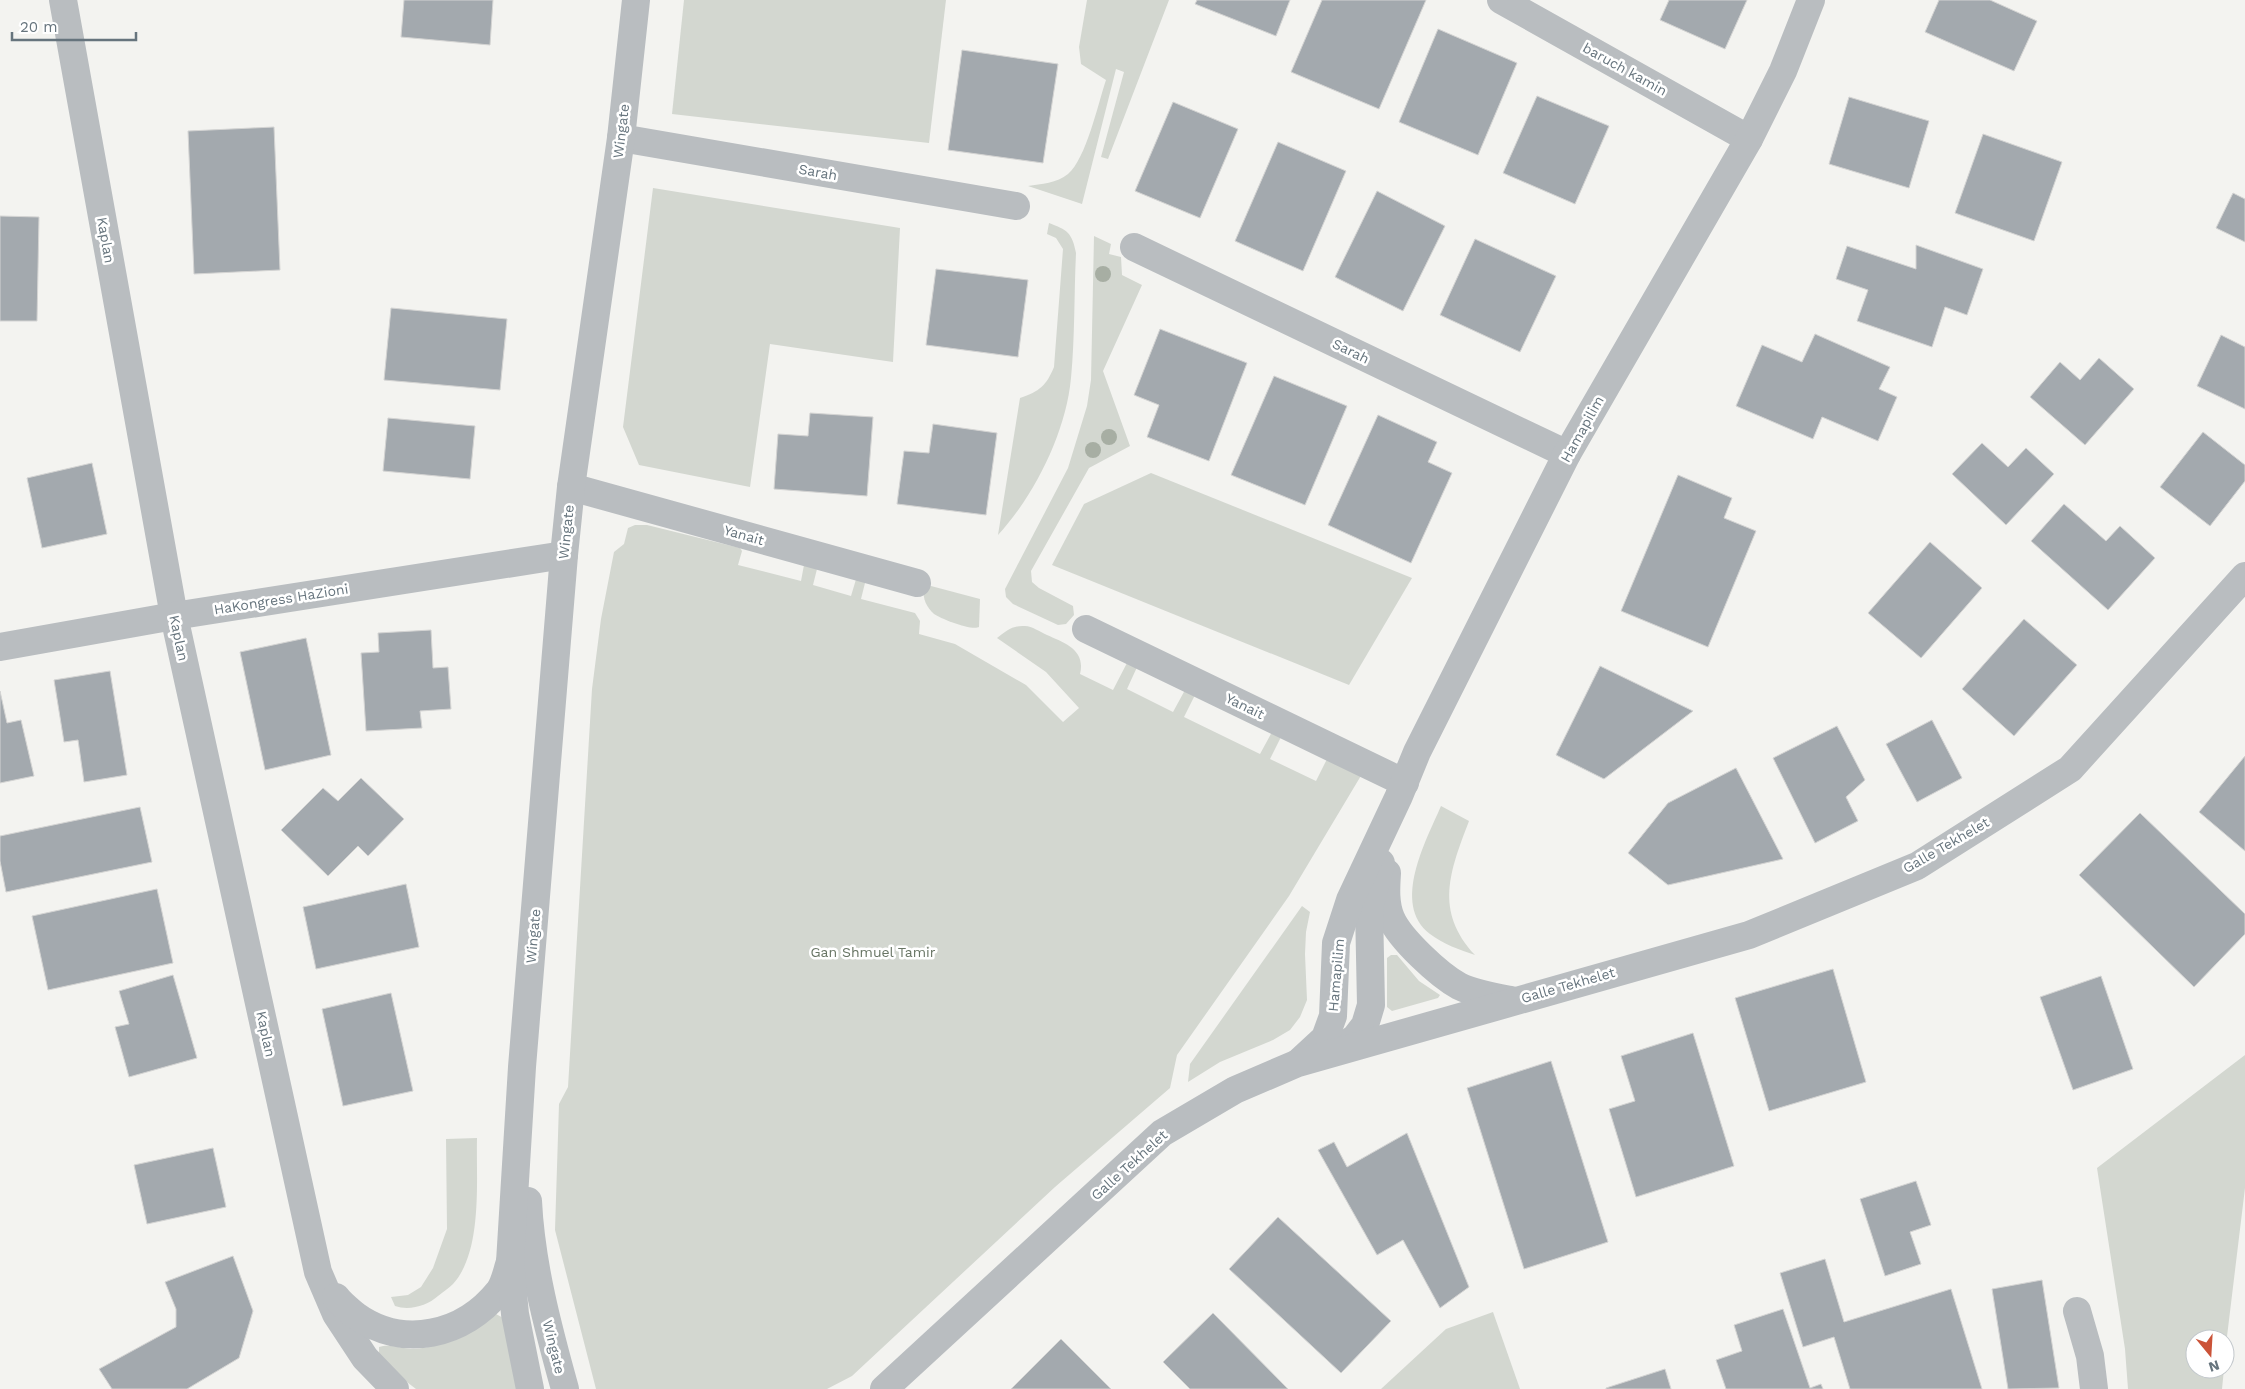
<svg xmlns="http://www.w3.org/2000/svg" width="2245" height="1389" viewBox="0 0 2245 1389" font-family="'Work Sans',sans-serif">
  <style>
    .green { fill: #d3d7d0 }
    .building { fill: #a3a9ae; stroke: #d4d4d3 }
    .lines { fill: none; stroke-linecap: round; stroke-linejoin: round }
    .minor { stroke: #b9bdc0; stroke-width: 28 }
    .tertiary { stroke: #b9bdc0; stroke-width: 28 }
    .tree { fill: #a7aea3 }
    .labels { text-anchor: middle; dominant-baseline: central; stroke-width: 5; stroke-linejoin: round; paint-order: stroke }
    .street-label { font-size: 14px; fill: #66747d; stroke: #fff }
    .park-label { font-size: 14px; fill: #687564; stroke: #fff }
  </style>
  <rect width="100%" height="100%" fill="#f3f3f0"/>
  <g class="green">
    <path d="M 684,0 L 946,0 L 929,143 L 672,114 Z"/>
    <path d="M 1087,0 L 1169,0 L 1108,159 L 1101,157 L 1124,72 L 1116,69 L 1082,204 L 1028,186 C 1041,184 1057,183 1068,174 C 1086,159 1098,104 1106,80 L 1081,64 L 1079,47 Z"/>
    <path d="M 653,188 L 900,228 L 893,362 L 770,344 L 750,487 L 639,465 L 623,427 Z"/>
    <path d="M 1049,223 C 1067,230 1072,232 1076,253 C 1074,294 1075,337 1071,378 C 1066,432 1035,495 998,535 L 1020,398 C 1040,391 1046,386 1054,367 L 1063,249 L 1056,238 L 1047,234 Z"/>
    <path d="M 1094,236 L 1111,244 L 1109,254 L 1121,257 L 1122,275 L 1142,285 L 1103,371 L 1130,446 L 1089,468 L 1031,571 L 1032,582 L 1039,588 L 1073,606 L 1074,615 L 1066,624 L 1058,625 L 1013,604 L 1006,597 L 1005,589 L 1068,468 L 1087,406 L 1091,380 Z"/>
    <path d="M 1151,473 L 1412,578 L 1349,685 L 1052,565 L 1084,504 Z"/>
    <path d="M 635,525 L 647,525 L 740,548 L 742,551 L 738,565 L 801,581 L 804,565 L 817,569 L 813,585 L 851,596 L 857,576 L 866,579 L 861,599 L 915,613 L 920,621 L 919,634 L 955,644 L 1026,685 L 1063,722 L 1079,708 L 1046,672 L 997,638 C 1006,631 1013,625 1025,626 C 1032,626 1040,632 1047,635 C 1065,643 1086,650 1080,674 L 1113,690 L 1128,661 L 1138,665 L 1127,689 L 1173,712 L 1185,690 L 1195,695 L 1184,717 L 1260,754 L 1272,732 L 1281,737 L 1270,759 L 1316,781 L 1328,757 L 1362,774 L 1289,896 L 1177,1055 L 1170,1088 L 1055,1187 L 852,1376 L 827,1389 L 596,1389 L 555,1230 L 559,1104 L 568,1087 L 592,689 L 601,619 L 614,552 L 624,544 L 628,528 Z"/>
    <path d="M 931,586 L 980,599 L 979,627 C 972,631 941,619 934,614 C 927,608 922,598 924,589 Z"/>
    <path d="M 1441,806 L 1469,821 C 1450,871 1434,911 1475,955 C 1460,950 1443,944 1430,934 C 1391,904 1426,841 1441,806 Z"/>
    <path d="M 1302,906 L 1310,912 L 1306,932 L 1305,954 L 1307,1000 L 1300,1017 L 1290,1030 L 1273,1040 L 1220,1062 L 1188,1082 L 1190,1064 Z"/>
    <path d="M 1391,955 L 1397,955 L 1419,981 L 1440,995 L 1438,998 L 1392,1011 L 1387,1007 L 1387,958 Z"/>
    <path d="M 2245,1055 L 2245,1188 L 2225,1353 L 2225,1339 L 2195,1339 L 2195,1369 L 2224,1369 L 2222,1389 L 2128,1389 L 2125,1349 L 2097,1168 Z"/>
    <path d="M 477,1138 C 476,1180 483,1251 453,1284 C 449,1288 443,1292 438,1296 C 427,1306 409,1311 395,1306 L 391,1297 L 408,1295 L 421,1287 L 433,1268 L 447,1229 L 446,1139 Z"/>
    <path d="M 1493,1312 L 1520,1389 L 1381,1389 L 1446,1329 Z"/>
    <path d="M 496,1314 L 505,1319 L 519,1389 L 416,1389 L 399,1376 L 379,1354 L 379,1347 C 390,1343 402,1349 414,1349 C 442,1348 465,1329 488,1316 Z"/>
  </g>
  <g class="building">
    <path d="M 404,0 L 493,0 L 490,45 L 401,37 Z"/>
    <path d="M 1197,0 L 1290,0 L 1276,36 L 1195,4 Z"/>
    <path d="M 1322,0 L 1426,0 L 1379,109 L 1291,72 Z"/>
    <path d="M 1669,0 L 1747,0 L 1725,49 L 1660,20 Z"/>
    <path d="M 1939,0 L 1990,0 L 2037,21 L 2014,71 L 1925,32 Z"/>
    <path d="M 1438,29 L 1517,63 L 1478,155 L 1399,122 Z"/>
    <path d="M 962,50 L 1058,64 L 1043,163 L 948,150 Z"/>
    <path d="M 1537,96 L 1609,126 L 1575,204 L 1503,173 Z"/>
    <path d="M 1849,97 L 1929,121 L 1909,188 L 1829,164 Z"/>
    <path d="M 1173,102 L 1238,129 L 1200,218 L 1135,191 Z"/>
    <path d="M 274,127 L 280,270 L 194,274 L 188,131 Z"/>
    <path d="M 1983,134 L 2062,162 L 2034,241 L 1955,213 Z"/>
    <path d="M 1278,142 L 1346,171 L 1303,271 L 1235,241 Z"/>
    <path d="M 1377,191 L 1445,226 L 1403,311 L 1335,277 Z"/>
    <path d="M 2233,193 L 2245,199 L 2245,242 L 2216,228 Z"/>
    <path d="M 0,216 L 39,217 L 37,321 L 0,321 Z"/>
    <path d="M 1475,239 L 1556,276 L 1520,352 L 1440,315 Z"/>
    <path d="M 1916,245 L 1983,269 L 1967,315 L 1945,307 L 1932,347 L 1857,321 L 1868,290 L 1836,279 L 1847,246 L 1916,269 Z"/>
    <path d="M 936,269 L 1028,280 L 1018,357 L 926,345 Z"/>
    <path d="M 391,308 L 507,319 L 500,390 L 384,380 Z"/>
    <path d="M 1160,329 L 1247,363 L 1209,461 L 1147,437 L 1159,405 L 1134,395 Z"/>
    <path d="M 1815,334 L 1890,367 L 1879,389 L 1897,397 L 1878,441 L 1822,417 L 1813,439 L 1736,406 L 1762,345 L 1802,362 Z"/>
    <path d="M 2221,335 L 2245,347 L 2245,409 L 2197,386 Z"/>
    <path d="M 2099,358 L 2134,389 L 2085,445 L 2030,397 L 2060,362 L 2080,380 Z"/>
    <path d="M 1274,376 L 1347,406 L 1305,505 L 1231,475 Z"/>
    <path d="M 810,413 L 873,417 L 867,496 L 774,489 L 778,434 L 808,436 Z"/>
    <path d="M 1378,415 L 1437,442 L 1428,462 L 1452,473 L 1411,563 L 1328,525 Z"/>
    <path d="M 388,418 L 475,426 L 470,479 L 383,471 Z"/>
    <path d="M 933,424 L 997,433 L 986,515 L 897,504 L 904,451 L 929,453 Z"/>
    <path d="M 2203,432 L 2245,465 L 2245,481 L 2210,526 L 2160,487 Z"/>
    <path d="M 1982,443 L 2008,467 L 2026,448 L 2054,474 L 2006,525 L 1952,474 Z"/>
    <path d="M 92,463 L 107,534 L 42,548 L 27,478 Z"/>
    <path d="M 1678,475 L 1732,498 L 1724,518 L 1756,531 L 1708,647 L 1621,611 Z"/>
    <path d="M 2064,504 L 2106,541 L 2120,526 L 2155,558 L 2108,610 L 2031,541 Z"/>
    <path d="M 1930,542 L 1982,588 L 1921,658 L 1868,613 Z"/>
    <path d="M 2024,619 L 2077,665 L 2014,736 L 1962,689 Z"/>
    <path d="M 431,630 L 433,668 L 448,667 L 451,709 L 420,711 L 422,728 L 366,731 L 361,653 L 379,652 L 378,633 Z"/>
    <path d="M 306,638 L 331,755 L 265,770 L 240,652 Z"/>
    <path d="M 1600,666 L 1693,711 L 1604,779 L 1556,755 Z"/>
    <path d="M 110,671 L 127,775 L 84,782 L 78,740 L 64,742 L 54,680 Z"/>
    <path d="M 0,691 L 7,723 L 21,720 L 34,776 L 0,783 Z"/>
    <path d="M 1932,720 L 1962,778 L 1917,802 L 1886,744 Z"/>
    <path d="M 1837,726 L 1865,780 L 1846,797 L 1858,821 L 1815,843 L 1773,758 Z"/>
    <path d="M 2245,756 L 2245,851 L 2199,812 Z"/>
    <path d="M 1736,768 L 1783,859 L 1668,885 L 1628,853 L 1668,803 Z"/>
    <path d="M 361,778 L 404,819 L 368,856 L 358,846 L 328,876 L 281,830 L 323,788 L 338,801 Z"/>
    <path d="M 140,807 L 152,862 L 6,892 L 0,861 L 0,836 Z"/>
    <path d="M 2140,813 L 2245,914 L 2245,934 L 2194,987 L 2079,875 Z"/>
    <path d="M 406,884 L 419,947 L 316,969 L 303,907 Z"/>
    <path d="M 157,889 L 173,963 L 48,990 L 32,916 Z"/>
    <path d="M 1833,969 L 1866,1082 L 1769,1111 L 1735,998 Z"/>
    <path d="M 173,975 L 197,1058 L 129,1077 L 115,1027 L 129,1024 L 119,991 Z"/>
    <path d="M 2101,976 L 2133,1069 L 2073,1090 L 2040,997 Z"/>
    <path d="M 391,993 L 413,1091 L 343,1106 L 322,1009 Z"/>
    <path d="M 1693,1033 L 1734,1166 L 1636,1197 L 1609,1109 L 1635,1101 L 1621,1056 Z"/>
    <path d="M 1551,1061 L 1608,1242 L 1524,1269 L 1467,1088 Z"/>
    <path d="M 1407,1133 L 1469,1287 L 1440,1308 L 1403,1240 L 1377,1255 L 1318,1150 L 1334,1142 L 1347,1167 Z"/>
    <path d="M 213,1148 L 226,1207 L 147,1224 L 134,1165 Z"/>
    <path d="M 1916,1181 L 1931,1225 L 1910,1232 L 1921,1264 L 1885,1276 L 1860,1199 Z"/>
    <path d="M 1278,1217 L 1391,1321 L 1341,1373 L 1229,1269 Z"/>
    <path d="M 233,1256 L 253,1311 L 239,1358 L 187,1389 L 112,1389 L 99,1369 L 176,1327 L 176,1309 L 165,1282 Z"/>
    <path d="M 1825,1259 L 1844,1322 L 1951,1289 L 1982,1389 L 1850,1389 L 1834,1337 L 1803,1347 L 1780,1273 Z"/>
    <path d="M 2042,1280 L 2059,1388 L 2008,1389 L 1992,1289 Z"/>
    <path d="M 1783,1309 L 1810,1388 L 1821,1384 L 1823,1389 L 1726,1389 L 1716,1360 L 1742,1351 L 1734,1325 Z"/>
    <path d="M 1213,1313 L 1288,1389 L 1190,1389 L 1163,1362 Z"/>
    <path d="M 1061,1339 L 1111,1389 L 1011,1389 Z"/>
    <path d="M 1665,1369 L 1671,1389 L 1606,1389 L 1606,1388 Z"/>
  </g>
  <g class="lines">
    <g class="minor">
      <path d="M 63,0 L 174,616 L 318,1272 L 336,1314 L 365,1358 L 395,1389"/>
      <path d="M 1501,0 L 1749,139"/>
      <path d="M 621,138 L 1016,206"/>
      <path d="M 1134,247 L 1567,454"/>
      <path d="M 571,487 L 917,583"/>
      <path d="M 1086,629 L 1405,783"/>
      <path d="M 0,647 L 174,616 L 564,555"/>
      <path d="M 1387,873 C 1386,888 1385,904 1391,918 C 1400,939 1439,975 1459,986 C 1475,994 1494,997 1511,1000"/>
      <path d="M 1338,1050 L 1355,1038 L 1365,1025 L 1371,1005 L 1369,908 L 1381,863"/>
      <path d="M 1299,1062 L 1325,1038 L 1333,1016 L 1336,943 L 1350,900 L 1399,796 L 1417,752 L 1567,454 L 1749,139 L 1783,71 L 1811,0"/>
      <path d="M 336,1297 C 341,1304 348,1309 355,1315 C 403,1350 464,1335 499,1291 C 505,1283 507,1270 510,1262"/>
      <path d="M 2077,1311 L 2090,1356 L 2094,1389"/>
      <path d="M 884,1389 L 1162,1133 L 1235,1090 L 1298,1063 L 1749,935 L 1917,866 L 2070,769 L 2245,576"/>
    </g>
    <g class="tertiary">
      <path d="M 528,1201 C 531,1264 548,1328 565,1389"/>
      <path d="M 530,1389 L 515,1314 L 510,1262 L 522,1067 L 564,555 L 571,487 L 621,138 L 636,0"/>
    </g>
  </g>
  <g class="tree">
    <circle cx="1103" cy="274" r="8"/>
    <circle cx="1109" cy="437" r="8"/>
    <circle cx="1093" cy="450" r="8"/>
  </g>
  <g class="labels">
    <g class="street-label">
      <text transform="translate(1625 69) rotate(29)">baruch kamin</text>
      <text transform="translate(621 131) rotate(-83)">Wingate</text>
      <text transform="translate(818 172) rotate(10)">Sarah</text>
      <text transform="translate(106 240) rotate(80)">Kaplan</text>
      <text transform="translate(1351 351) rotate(26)">Sarah</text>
      <text transform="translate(1582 429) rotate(-61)">Hamapilim</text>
      <text transform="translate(566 532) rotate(-84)">Wingate</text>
      <text transform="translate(744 535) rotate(16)">Yanait</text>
      <text transform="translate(281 599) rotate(-9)">HaKongress HaZioni</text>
      <text transform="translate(179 638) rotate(78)">Kaplan</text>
      <text transform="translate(1245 706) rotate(26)">Yanait</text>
      <text transform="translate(1946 845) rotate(-30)">Galle Tekhelet</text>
      <text transform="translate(533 936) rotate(-85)">Wingate</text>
      <text transform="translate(1336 975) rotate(-85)">Hamapilim</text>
      <text transform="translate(1568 985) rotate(-16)">Galle Tekhelet</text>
      <text transform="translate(266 1034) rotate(78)">Kaplan</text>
      <text transform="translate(1129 1165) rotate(-42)">Galle Tekhelet</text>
      <text transform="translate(554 1347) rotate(76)">Wingate</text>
    </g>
    <g class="park-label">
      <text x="873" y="952">Gan Shmuel Tamir</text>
    </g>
  </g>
  <g transform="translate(2210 1354) rotate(162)"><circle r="24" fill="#ffffff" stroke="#c2c7cb"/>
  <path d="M0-4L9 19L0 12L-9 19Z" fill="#cb5338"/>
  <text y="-8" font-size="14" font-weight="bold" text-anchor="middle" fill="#66747d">N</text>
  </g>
  <path d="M12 32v8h124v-8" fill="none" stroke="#66747d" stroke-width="2.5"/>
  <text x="20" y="32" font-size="15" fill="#66747d" stroke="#ffffff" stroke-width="4" paint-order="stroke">20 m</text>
</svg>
